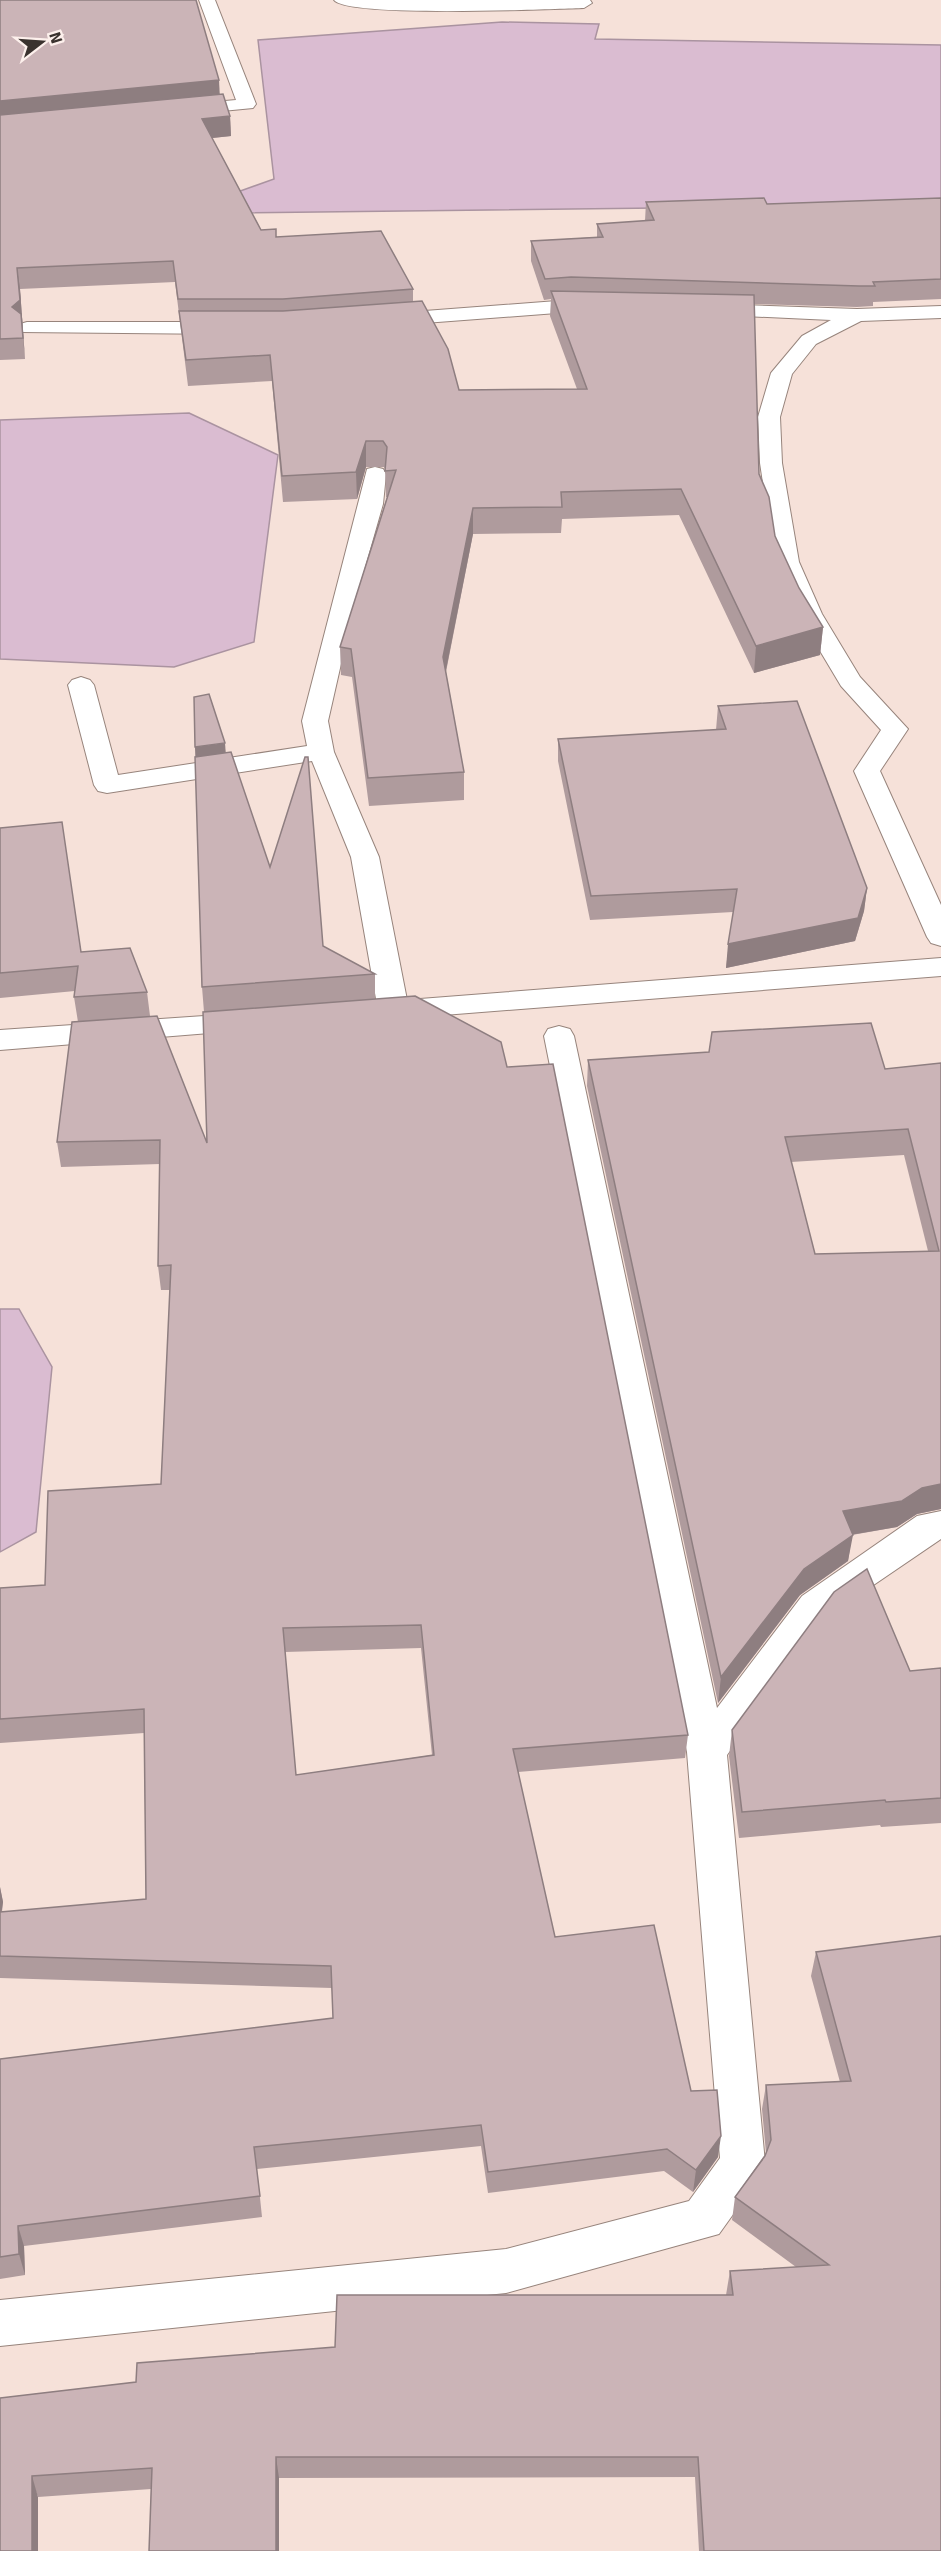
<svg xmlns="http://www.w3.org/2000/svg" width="941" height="2551" viewBox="0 0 941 2551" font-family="Signika,sans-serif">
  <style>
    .water { fill: #dabcd1; stroke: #aa93a0; stroke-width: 1.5 }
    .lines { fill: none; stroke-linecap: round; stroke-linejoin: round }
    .minor-casing { stroke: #97847c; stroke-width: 2 }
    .minor { fill: #fff; fill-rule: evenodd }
    .wall { fill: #af9b9d; fill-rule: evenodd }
    .shaded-wall { fill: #8e7e80 }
    .building { fill: #cbb4b7; stroke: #8e7e80; stroke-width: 1.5; fill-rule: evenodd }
  </style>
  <rect width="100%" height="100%" fill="#f6e1d9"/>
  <g class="water">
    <path d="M 502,22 L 599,24 L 595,39 L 941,45 L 941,209 L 821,206 L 239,213 L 226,196 L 274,179 L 258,40 Z"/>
    <path d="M 189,413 L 278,455 L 254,642 L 174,667 L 0,659 L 0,420 Z"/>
    <path d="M 0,1309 L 19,1309 L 52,1367 L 36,1532 L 0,1552 Z"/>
  </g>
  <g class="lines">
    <defs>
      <g id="minor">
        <path d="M 199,0 L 215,0 L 256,104 L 253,108 L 181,115 L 172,110 L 181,105 L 236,100 Z"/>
        <path d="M 334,0 L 590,0 L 592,3 L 584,8 C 550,9 347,18 334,0 Z"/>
        <path d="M 570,300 L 601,303 L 604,307 L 601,311 L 570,312 L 385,326 L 378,324 L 375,320 L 378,316 L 385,314 Z"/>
        <path d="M 709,304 L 857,309 L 941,306 L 941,318 L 861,321 L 816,344 L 792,374 L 780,417 L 782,463 L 799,562 L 822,614 L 860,677 L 908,729 L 880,771 L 941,905 L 941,946 L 931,943 L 927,937 L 854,771 L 881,730 L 841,686 L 798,614 L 775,562 L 760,463 L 758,417 L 771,373 L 802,336 L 831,320 L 702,314 L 699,310 L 702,306 Z"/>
        <path d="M 27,322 L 226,322 L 233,324 L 236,328 L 233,332 L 226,334 L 20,332 L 17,328 L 20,324 Z"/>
        <path d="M 375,467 L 383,469 L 386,474 L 383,504 L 355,602 L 328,721 L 334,752 L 379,857 L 407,1000 L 941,958 L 941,976 L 393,1019 L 383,1017 L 378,1010 L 351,857 L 312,761 L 107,793 L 98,791 L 94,785 L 68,685 L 72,680 L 81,677 L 90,680 L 94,685 L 118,775 L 307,746 L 302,721 L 367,469 Z"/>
        <path d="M 248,1013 L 259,1015 L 263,1022 L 259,1029 L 0,1050 L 0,1030 Z"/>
        <path d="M 559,1026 L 570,1029 L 574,1036 L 717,1708 L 802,1596 L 917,1516 L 941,1511 L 941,1539 L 828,1616 L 727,1755 L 765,2163 L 759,2178 L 719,2234 L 506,2293 L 0,2346 L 0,2300 L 506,2249 L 689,2201 L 720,2158 L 687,1752 L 544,1036 L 548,1029 Z"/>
      </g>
    </defs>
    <use href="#minor" class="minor-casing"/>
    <use href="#minor" class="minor"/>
  </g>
  <g class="wall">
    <path d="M 0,0 L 220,94 L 230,116 L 231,136 L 212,138 L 261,230 L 276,237 L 413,289 L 413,301 L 459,390 L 577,389 L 550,316 L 551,299 L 544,300 L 531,261 L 531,241 L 597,237 L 597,224 L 645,221 L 646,202 L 767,204 L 941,198 L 941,299 L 873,302 L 873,306 L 857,307 L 754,304 L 759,474 L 775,536 L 799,588 L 823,627 L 820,655 L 754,673 L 679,515 L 562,519 L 561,533 L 473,534 L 446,672 L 464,772 L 464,800 L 369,806 L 352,677 L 341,675 L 340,647 L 387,497 L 386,497 L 385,469 L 384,467 L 366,467 L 357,499 L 283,502 L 272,381 L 188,386 L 175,282 L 20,289 L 25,359 L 0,360 Z"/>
    <path d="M 718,706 L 867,888 L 864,911 L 855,941 L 726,968 L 733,912 L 590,920 L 558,761 L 558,739 L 716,730 Z"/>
    <path d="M 195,747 L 226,752 L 270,867 L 323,946 L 375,974 L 375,999 L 507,1067 L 688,1735 L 685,1758 L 518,1772 L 555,1937 L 691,2091 L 718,2157 L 693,2192 L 664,2171 L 488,2193 L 481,2146 L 257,2169 L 262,2217 L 24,2246 L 25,2275 L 0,2279 L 0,2059 L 333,2018 L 332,1988 L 0,1978 L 0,1887 L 3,1902 L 2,1912 L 146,1899 L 144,1733 L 0,1743 L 0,1588 L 45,1585 L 161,1484 L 170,1290 L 161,1290 L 158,1266 L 160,1164 L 61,1167 L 57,1142 L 78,1022 L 74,997 L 75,991 L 0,998 L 0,828 L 81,952 L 147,992 L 150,1016 L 207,1143 L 204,1012 L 202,987 ZM 421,1648 L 432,1755 L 296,1775 L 285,1652 Z"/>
    <path d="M 588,1060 L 885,1069 L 941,1063 L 941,1511 L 941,1509 L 917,1514 L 897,1527 L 852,1535 L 848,1561 L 800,1595 L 718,1703 L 587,1086 ZM 904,1155 L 928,1251 L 815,1254 L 791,1162 Z"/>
    <path d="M 941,1668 L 941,1823 L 881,1827 L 880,1825 L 739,1838 L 729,1756 L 732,1730 L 910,1671 Z"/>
    <path d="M 941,1936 L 941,2551 L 699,2551 L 695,2477 L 279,2478 L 279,2551 L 149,2551 L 151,2489 L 38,2497 L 0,2398 L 136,2382 L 335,2347 L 726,2295 L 730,2271 L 796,2267 L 732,2220 L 735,2197 L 766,2153 L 762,2109 L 766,2085 L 840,2082 L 811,1976 L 816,1952 Z"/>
  </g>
  <g class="shaded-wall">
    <path d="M 219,80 L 220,99 L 0,121 L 0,101 Z"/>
    <path d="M 230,116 L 231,136 L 203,139 L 202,119 Z"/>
    <path d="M 17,268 L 20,289 L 25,359 L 23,338 L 12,307 Z"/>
    <path d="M 366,441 L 366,467 L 357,499 L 356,472 Z"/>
    <path d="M 473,508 L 473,534 L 443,685 L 443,657 Z"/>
    <path d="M 823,627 L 820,655 L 754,673 L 756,646 Z"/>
    <path d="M 225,743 L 226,756 L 196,761 L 195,747 Z"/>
    <path d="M 867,888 L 864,911 L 855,941 L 726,968 L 728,944 Z"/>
    <path d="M 941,1484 L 941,1509 L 917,1514 L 897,1527 L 838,1537 L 843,1511 L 922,1488 Z"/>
    <path d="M 853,1535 L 848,1561 L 800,1595 L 718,1703 L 721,1677 L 804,1569 Z"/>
    <path d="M 0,1887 L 3,1902 L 0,1922 Z"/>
    <path d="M 721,2136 L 718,2157 L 693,2192 L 696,2170 Z"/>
    <path d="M 18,2226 L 24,2246 L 25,2275 L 19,2254 Z"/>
    <path d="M 276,2457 L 279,2478 L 279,2551 L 276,2551 Z"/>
    <path d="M 32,2476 L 38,2497 L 38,2551 L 32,2551 Z"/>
  </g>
  <g class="building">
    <path d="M 0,0 L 196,0 L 219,80 L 0,101 Z"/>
    <path d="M 223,94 L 230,116 L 202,119 L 261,230 L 276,229 L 276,237 L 381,231 L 413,289 L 283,299 L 178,299 L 173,261 L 17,268 L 20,300 L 12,307 L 21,314 L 23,338 L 0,339 L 0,115 Z"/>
    <path d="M 764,198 L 767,204 L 941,198 L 941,279 L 873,282 L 875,286 L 859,286 L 571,277 L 545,279 L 531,241 L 603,237 L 597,224 L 654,220 L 646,202 Z"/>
    <path d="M 551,291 L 754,295 L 759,474 L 769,497 L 775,536 L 799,588 L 823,627 L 756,646 L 681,489 L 561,492 L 562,507 L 473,508 L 443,657 L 464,772 L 368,778 L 351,649 L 340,647 L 396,470 L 385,471 L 387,447 L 383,441 L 366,441 L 356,472 L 282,476 L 270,355 L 186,360 L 179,311 L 283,311 L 422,301 L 448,349 L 459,390 L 587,389 Z"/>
    <path d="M 209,694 L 225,743 L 195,747 L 194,697 Z"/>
    <path d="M 797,701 L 867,888 L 858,918 L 728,944 L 737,889 L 591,896 L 558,739 L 726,729 L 718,706 Z"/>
    <path d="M 231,752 L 270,867 L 305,757 L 308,757 L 323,946 L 375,974 L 202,987 L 195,757 Z"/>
    <path d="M 62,822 L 81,952 L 130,948 L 147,992 L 74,997 L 78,966 L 0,973 L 0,828 Z"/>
    <path d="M 415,996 L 501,1042 L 507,1067 L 553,1064 L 688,1735 L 513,1749 L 555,1937 L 654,1925 L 691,2091 L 717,2090 L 721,2136 L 696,2170 L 667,2149 L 488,2172 L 481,2125 L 254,2147 L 260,2196 L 18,2226 L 19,2254 L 0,2257 L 0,2059 L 333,2018 L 331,1966 L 0,1956 L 0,1912 L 146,1899 L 144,1709 L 0,1719 L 0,1588 L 45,1585 L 48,1491 L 161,1484 L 171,1265 L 158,1266 L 160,1140 L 57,1142 L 72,1022 L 157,1016 L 207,1143 L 203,1012 ZM 421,1625 L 434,1755 L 296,1775 L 283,1628 Z"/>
    <path d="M 871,1023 L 885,1069 L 941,1063 L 941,1484 L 922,1488 L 902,1501 L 843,1511 L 853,1535 L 804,1569 L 721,1677 L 588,1060 L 709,1052 L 712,1032 ZM 908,1129 L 939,1251 L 815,1254 L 785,1137 Z"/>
    <path d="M 867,1569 L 910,1671 L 941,1668 L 941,1798 L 886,1802 L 885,1800 L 742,1812 L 732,1730 L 834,1592 Z"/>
    <path d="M 941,1936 L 941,2551 L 704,2551 L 698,2457 L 276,2457 L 276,2551 L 149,2551 L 152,2468 L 32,2476 L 32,2551 L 0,2551 L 0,2398 L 136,2382 L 137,2363 L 335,2347 L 337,2295 L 733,2295 L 730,2271 L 829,2265 L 735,2197 L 765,2156 L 771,2140 L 766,2085 L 851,2081 L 816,1952 Z"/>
  </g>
  <g transform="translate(42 42) rotate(73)" stroke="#fdf0ec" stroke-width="4.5" paint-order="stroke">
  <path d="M0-4.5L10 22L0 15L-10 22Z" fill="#3a322e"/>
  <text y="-9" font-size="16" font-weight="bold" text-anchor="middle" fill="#3a322e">N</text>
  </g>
</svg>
